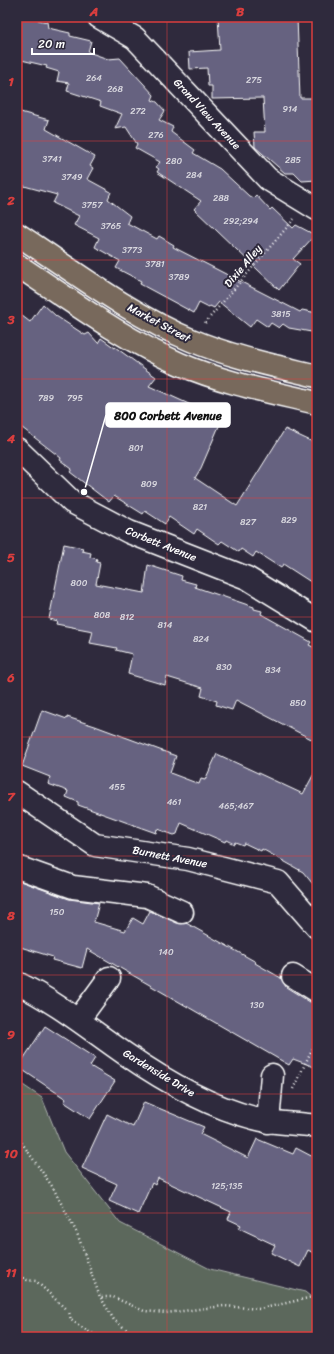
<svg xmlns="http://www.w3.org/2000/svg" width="334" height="1354" viewBox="0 0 334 1354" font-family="Sriracha,sans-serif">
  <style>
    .green { fill: #5b675c; stroke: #adb3ae }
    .building { fill: #666280; stroke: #fff }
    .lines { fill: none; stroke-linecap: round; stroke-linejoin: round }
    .minor-casing { stroke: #fff; stroke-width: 25 }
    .major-casing { stroke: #fff; stroke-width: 25 }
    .path { stroke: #fff; stroke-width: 2.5; stroke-dasharray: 1 3; stroke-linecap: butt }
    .minor { stroke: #2f2a3d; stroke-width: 22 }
    .major { stroke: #78695c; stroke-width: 22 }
    .grid { fill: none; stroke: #da3e3e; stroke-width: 1; stroke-opacity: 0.55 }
    .labels { text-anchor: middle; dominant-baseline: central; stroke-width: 4; stroke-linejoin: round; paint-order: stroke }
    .number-label { font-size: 9px; fill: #d9d8df }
    .street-label { font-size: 11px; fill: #fff; stroke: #2f2a3d }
    .leader { fill: none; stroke: #fff; stroke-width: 1.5 }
    .callout-dot { fill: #fff; stroke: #2f2a3d; stroke-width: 1.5 }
    .callout { fill: #fff; stroke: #fff; stroke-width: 1.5 }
    .callout-label { font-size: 12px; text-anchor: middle; font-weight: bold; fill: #111 }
    .neatline { fill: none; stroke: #da3e3e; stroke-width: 1.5 }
    .grid-label { font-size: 13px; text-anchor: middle; font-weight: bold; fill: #da3e3e }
  </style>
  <rect width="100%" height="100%" fill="#2f2a3d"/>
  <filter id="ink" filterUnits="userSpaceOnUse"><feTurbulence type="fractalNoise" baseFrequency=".025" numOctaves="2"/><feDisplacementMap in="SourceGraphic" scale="8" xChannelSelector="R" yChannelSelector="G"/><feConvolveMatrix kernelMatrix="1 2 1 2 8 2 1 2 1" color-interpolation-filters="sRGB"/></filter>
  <g filter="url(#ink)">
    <path class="green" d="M 17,1081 L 42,1098 L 64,1152 L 120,1223 L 210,1269 L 305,1292 L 317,1302 L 317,1337 L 17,1337 Z"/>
    <g class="building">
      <path d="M 17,17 L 38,17 L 38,20 L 47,22 L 48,28 L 70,33 L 70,36 L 91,41 L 88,52 L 108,59 L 120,58 L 154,95 L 152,100 L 157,102 L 165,111 L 159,120 L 173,127 L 171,132 L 195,150 L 193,153 L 220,169 L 249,196 L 253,198 L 256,195 L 270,210 L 272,208 L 293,228 L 296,225 L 315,235 L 293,259 L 300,264 L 279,290 L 194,209 L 201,201 L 157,172 L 159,169 L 156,167 L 160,162 L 135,148 L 137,144 L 126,127 L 115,129 L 122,114 L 100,106 L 101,102 L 67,91 L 69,83 L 57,81 L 59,72 L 46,68 L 47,66 L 17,59 Z"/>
      <path d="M 218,17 L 297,17 L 300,98 L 315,98 L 317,180 L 302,181 L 294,173 L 285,173 L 255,147 L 254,132 L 265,132 L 263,98 L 212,99 L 212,86 L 208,86 L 207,68 L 190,69 L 189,52 L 220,50 Z"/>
      <path d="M 17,111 L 49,120 L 46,129 L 95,157 L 90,166 L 93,168 L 87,179 L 111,192 L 108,199 L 130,216 L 127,223 L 157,239 L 159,236 L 174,245 L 173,247 L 300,312 L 302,310 L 317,313 L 317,333 L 289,328 L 283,324 L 279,328 L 271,323 L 268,327 L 256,319 L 250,327 L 219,302 L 214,308 L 210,306 L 209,308 L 199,303 L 194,313 L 140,284 L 141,281 L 116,268 L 120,261 L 95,247 L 99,238 L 74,225 L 79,216 L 53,203 L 57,195 L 17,184 Z"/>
      <path d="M 43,304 L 56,316 L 85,335 L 89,333 L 98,343 L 101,338 L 115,348 L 115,347 L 156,377 L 149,386 L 222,419 L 201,468 L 195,478 L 237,506 L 285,429 L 317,444 L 317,586 L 283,564 L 281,568 L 256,552 L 253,557 L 241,549 L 239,552 L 222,541 L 219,544 L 197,529 L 194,534 L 169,517 L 165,524 L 145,511 L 143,514 L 114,496 L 109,502 L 70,472 L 72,469 L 60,460 L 61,458 L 17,424 L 17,312 L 30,322 Z"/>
      <path d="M 64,544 L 83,548 L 82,551 L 91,553 L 90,557 L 97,559 L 96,562 L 100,563 L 96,584 L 144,593 L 148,565 L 182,576 L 181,580 L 196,584 L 195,587 L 254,607 L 254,609 L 262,611 L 261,614 L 311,642 L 309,645 L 317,649 L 317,742 L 236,700 L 232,710 L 216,705 L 217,701 L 201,696 L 203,688 L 167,677 L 165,685 L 128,674 L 132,654 L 116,650 L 117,648 L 90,643 L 93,631 L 56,624 L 57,621 L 49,619 Z"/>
      <path d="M 42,710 L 67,719 L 67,717 L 95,726 L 176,756 L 170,773 L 199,784 L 201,779 L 205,780 L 217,754 L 303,794 L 317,768 L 317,889 L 303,872 L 262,849 L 261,851 L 244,843 L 243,845 L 235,842 L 234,844 L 226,840 L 225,842 L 181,823 L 177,834 L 174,835 L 157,829 L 156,833 L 78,805 L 78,802 L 66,797 L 68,791 L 48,784 L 50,777 L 22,766 Z"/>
      <path d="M 20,881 L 69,899 L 99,903 L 94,922 L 125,931 L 133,918 L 143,924 L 150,911 L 177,923 L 186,923 L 256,962 L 255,963 L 281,978 L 286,987 L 310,1002 L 317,1003 L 317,1068 L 293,1059 L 289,1065 L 87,949 L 82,968 L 52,960 L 53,957 L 17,946 L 17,893 Z"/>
      <path d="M 45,1026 L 95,1058 L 90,1066 L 115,1081 L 90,1119 L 64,1102 L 66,1099 L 18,1067 Z"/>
      <path d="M 144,1102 L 204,1127 L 200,1134 L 248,1158 L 257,1139 L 293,1154 L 296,1148 L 317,1159 L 317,1255 L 308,1250 L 300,1267 L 271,1253 L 275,1245 L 239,1228 L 241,1225 L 228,1219 L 231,1212 L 158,1178 L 155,1185 L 152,1183 L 138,1214 L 109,1201 L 117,1184 L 82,1168 L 107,1114 L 133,1127 Z"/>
    </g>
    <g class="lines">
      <defs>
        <g id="minor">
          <path d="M 99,17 L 135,38 L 268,179 L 317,209"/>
          <path d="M 17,449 L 72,502 L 129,532 L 247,578 L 317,621"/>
          <path d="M 17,792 L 95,845 L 188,859 L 278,882 L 317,927"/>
          <path d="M 17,867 L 73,887 L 147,896 L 182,912"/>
          <path d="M 293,976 L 317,991"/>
          <path d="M 17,983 C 56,1002 88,1028 124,1053 C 163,1080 207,1106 254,1118 C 274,1124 296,1123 317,1126"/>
          <path d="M 79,1019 L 109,978"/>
          <path d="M 268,1122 L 272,1075"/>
        </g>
        <g id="major">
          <path d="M 17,234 C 72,270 131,315 191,340 C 231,357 275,366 317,376"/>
          <path d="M 17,265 C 70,300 122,339 180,364 C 224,383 271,392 317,403"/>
        </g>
      </defs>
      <use href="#minor" class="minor-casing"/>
      <use href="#major" class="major-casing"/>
      <g class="path">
        <path d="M 205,323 L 294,219"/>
        <path d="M 293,1089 L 317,1039"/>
        <path d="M 17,1136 L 52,1186 L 77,1233 L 100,1297 L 113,1297 L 144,1311 L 166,1313 L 224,1306 L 260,1309 L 317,1296"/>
        <path d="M 17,1273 L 19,1276"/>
        <path d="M 17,1279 L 19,1276 L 27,1280 L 36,1281 L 69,1312 L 71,1320 L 89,1332 L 102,1337"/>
        <path d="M 101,1298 L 114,1320 L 135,1336"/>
        <path d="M 132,1337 L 139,1337"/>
        <path d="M 316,1337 L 317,1337"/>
      </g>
      <use href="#minor" class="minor"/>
      <use href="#major" class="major"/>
    </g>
  </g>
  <path class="grid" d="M 167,17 L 167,1337M 17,141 L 317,141M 17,260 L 317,260M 17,379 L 317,379M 17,498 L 317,498M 17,617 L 317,617M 17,737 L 317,737M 17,856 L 317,856M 17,975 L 317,975M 17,1094 L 317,1094M 17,1213 L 317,1213"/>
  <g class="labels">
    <g class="number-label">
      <text x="94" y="78">264</text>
      <text x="254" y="80">275</text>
      <text x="115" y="89">268</text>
      <text x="290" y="109">914</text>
      <text x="138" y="111">272</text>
      <text x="156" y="135">276</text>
      <text x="52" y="159">3741</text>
      <text x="293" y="160">285</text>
      <text x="174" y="161">280</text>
      <text x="194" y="175">284</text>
      <text x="72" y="177">3749</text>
      <text x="221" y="198">288</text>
      <text x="92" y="205">3757</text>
      <text x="241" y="221">292;294</text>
      <text x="111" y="226">3765</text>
      <text x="132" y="250">3773</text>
      <text x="155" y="264">3781</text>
      <text x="179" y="277">3789</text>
      <text x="281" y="314">3815</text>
      <text x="46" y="398">789</text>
      <text x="75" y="398">795</text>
      <text x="136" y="448">801</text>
      <text x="149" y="484">809</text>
      <text x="200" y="507">821</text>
      <text x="289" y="520">829</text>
      <text x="248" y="522">827</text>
      <text x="79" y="583">800</text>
      <text x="102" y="615">808</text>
      <text x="127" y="617">812</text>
      <text x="165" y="625">814</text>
      <text x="201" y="639">824</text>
      <text x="224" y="667">830</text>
      <text x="273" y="670">834</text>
      <text x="298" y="703">850</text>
      <text x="117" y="787">455</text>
      <text x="174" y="802">461</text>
      <text x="236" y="806">465;467</text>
      <text x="57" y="912">150</text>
      <text x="166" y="952">140</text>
      <text x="257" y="1005">130</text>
      <text x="227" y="1186">125;135</text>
    </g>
    <g class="street-label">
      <text transform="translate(207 114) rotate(47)">Grand View Avenue</text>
      <text transform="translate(243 266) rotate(-50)">Dixie Alley</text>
      <text transform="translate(159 323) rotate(28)">Market Street</text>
      <text transform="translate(161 544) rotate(22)">Corbett Avenue</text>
      <text transform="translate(170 857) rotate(11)">Burnett Avenue</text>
      <text transform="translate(159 1073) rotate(31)">Gardenside Drive</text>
    </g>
  </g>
  <path class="leader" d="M84 492L106 415"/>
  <circle class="callout-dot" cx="84" cy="492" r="4"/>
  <rect class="callout" x="106" y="403" width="124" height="24" rx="4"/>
  <g class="callout-label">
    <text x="168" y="420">800 Corbett Avenue</text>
  </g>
  <rect width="334" height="1354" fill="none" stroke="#2f2a3d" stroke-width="44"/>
  <path d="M32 48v6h62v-6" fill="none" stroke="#ffffff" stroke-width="2"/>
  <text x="38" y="48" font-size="12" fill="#ffffff" stroke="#2f2a3d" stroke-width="3" paint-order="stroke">20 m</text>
  <rect x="22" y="22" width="290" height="1310" class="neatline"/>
  <g class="grid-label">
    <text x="94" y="16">A</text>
    <text x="240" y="16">B</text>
    <text x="11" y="86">1</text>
    <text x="11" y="205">2</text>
    <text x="11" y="324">3</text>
    <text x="11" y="443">4</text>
    <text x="11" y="562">5</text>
    <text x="11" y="682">6</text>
    <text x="11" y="801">7</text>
    <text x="11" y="920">8</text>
    <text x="11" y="1039">9</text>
    <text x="11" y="1158">10</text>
    <text x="11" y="1277">11</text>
  </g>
</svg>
